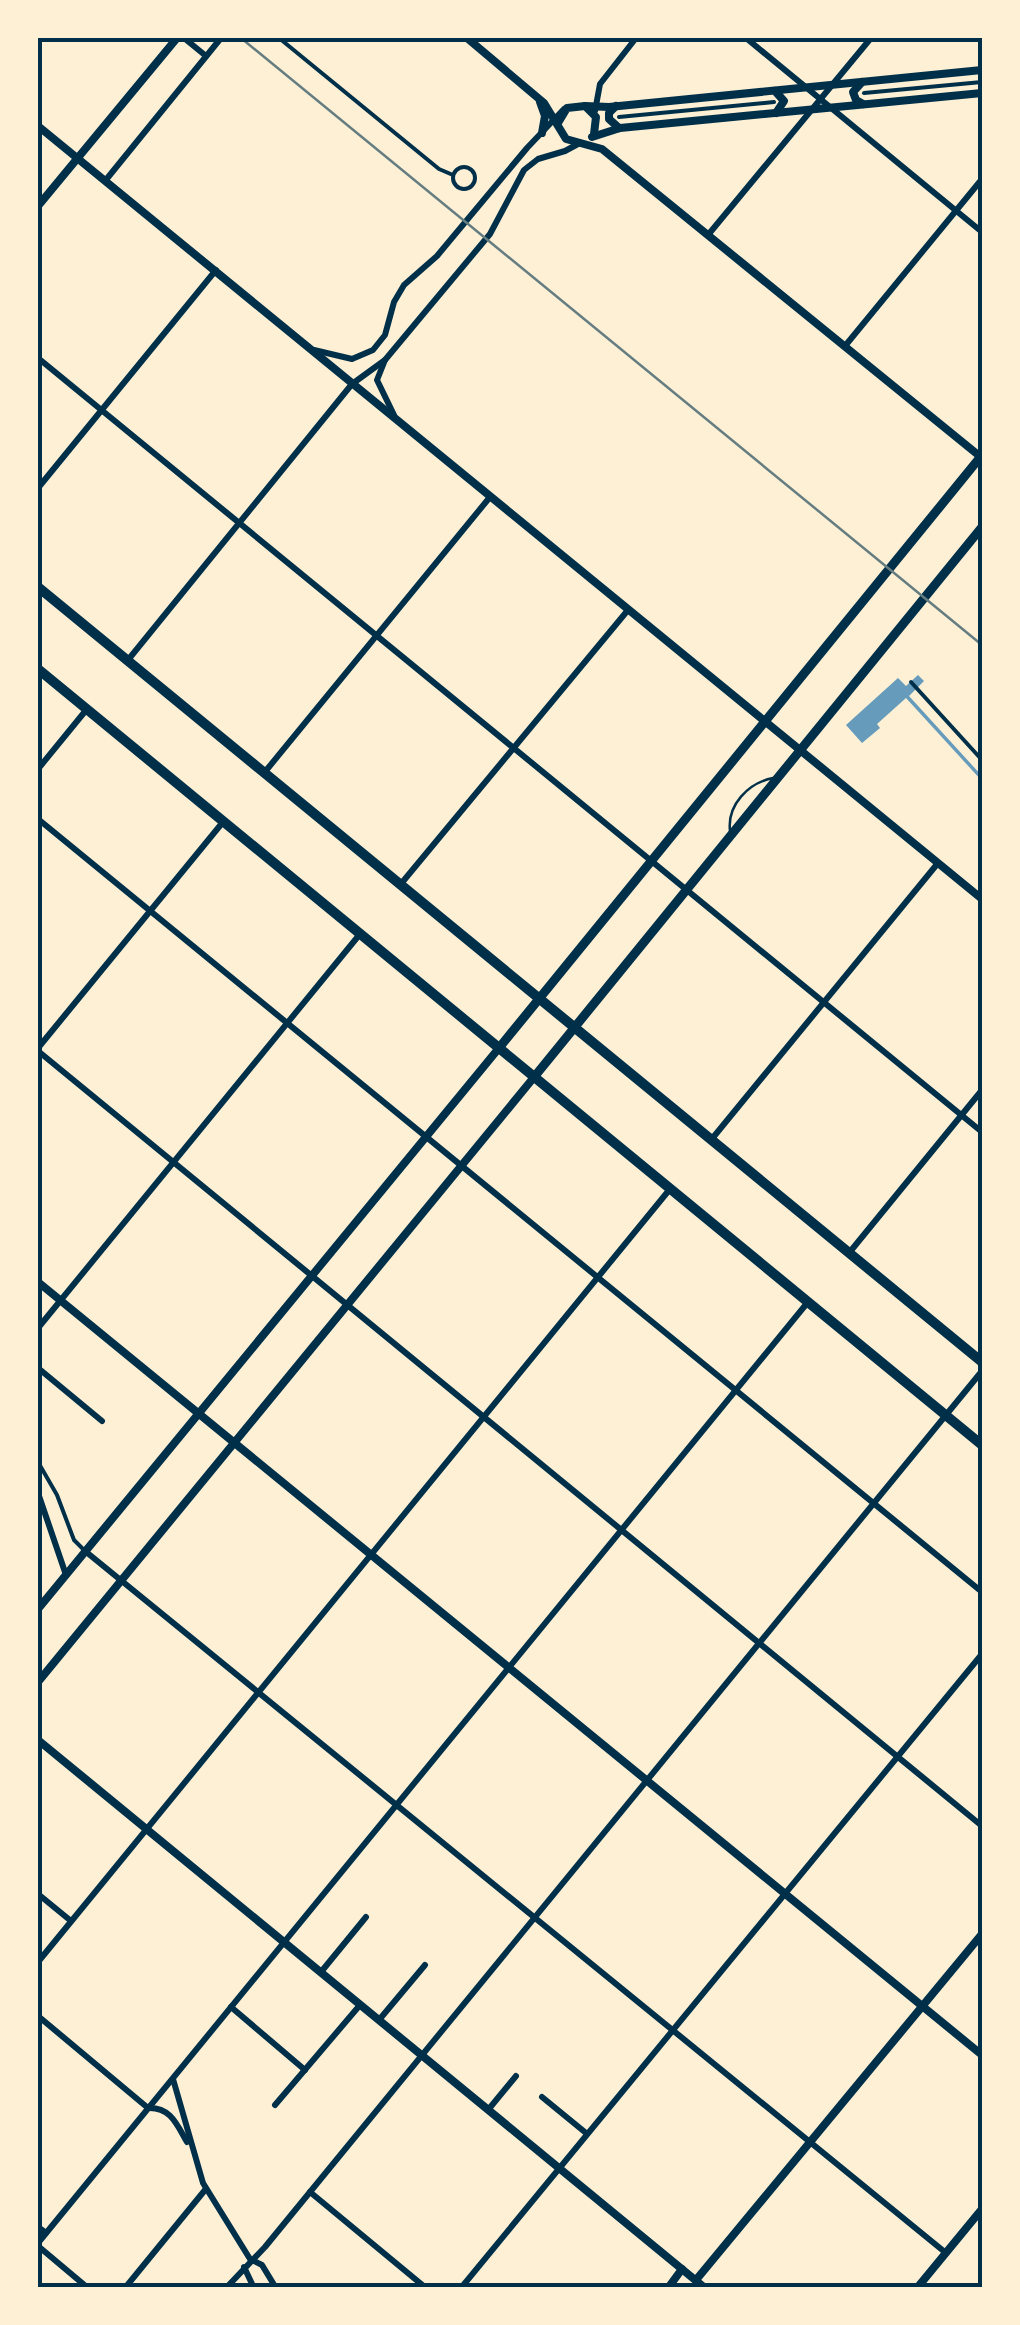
<svg xmlns="http://www.w3.org/2000/svg" width="1020" height="2325" viewBox="0 0 1020 2325" font-family="Manrope,sans-serif">
  <style>
    .water { fill: #669bbc }
    .lines { fill: none; stroke-linecap: round; stroke-linejoin: round }
    .service { stroke: #003049; stroke-width: 2.5 }
    .pedestrian { stroke: #003049; stroke-width: 4 }
    .minor { stroke: #003049; stroke-width: 6 }
    .tertiary { stroke: #003049; stroke-width: 8 }
    .secondary { stroke: #003049; stroke-width: 8 }
    .primary { stroke: #003049; stroke-width: 9 }
    .trunk { stroke: #003049; stroke-width: 10 }
    .rail { stroke: #657d81; stroke-width: 2.5 }
    .neatline { fill: none; stroke: #003049; stroke-width: 4 }
  </style>
  <rect width="100%" height="100%" fill="#fdf0d5"/>
  <path class="water" d="M 918,675 L 924,681 L 909,696 L 982,776 L 982,781 L 906,698 L 877,724 L 880,728 L 862,743 L 846,725 L 898,678 L 906,686 Z"/>
  <g class="lines">
    <path class="service" d="M 730,831 C 727,805 748,783 773,778"/>
    <g class="pedestrian">
      <path d="M 279,38 L 439,169 L 453,175"/>
      <path d="M 864,93 L 982,82"/>
      <path d="M 619,117 L 774,102"/>
      <circle cx="464" cy="178" r="11"/>
      <path d="M 911,682 L 982,760"/>
      <path d="M 38,1462 L 57,1495 L 74,1540 L 84,1550"/>
    </g>
    <g class="minor">
      <path d="M 184,38 L 206,56"/>
      <path d="M 746,38 L 982,232"/>
      <path d="M 595,111 L 600,84 L 636,38"/>
      <path d="M 105,181 L 221,38"/>
      <path d="M 708,235 L 871,38"/>
      <path d="M 845,346 L 982,179"/>
      <path d="M 314,350 L 352,359 L 373,350 L 385,335 L 394,302 L 404,285 L 437,256 L 527,148 L 564,109"/>
      <path d="M 38,358 L 982,1132"/>
      <path d="M 394,415 L 377,380 L 385,360 L 490,234 L 524,170 L 538,159 L 565,151 L 578,144"/>
      <path d="M 38,488 L 216,270"/>
      <path d="M 128,660 L 352,384 L 385,360"/>
      <path d="M 38,769 L 87,709"/>
      <path d="M 264,773 L 490,497"/>
      <path d="M 38,819 L 982,1592"/>
      <path d="M 400,885 L 628,610"/>
      <path d="M 38,1048 L 223,822"/>
      <path d="M 38,1051 L 982,1826"/>
      <path d="M 711,1140 L 938,863"/>
      <path d="M 849,1253 L 982,1090"/>
      <path d="M 38,1328 L 360,934"/>
      <path d="M 38,1368 L 102,1421"/>
      <path d="M 38,1493 L 66,1575"/>
      <path d="M 85,1551 L 946,2253"/>
      <path d="M 38,1894 L 71,1921"/>
      <path d="M 38,1962 L 670,1189"/>
      <path d="M 321,1972 L 366,1917"/>
      <path d="M 231,2007 L 305,2070"/>
      <path d="M 38,2016 L 148,2108"/>
      <path d="M 379,2020 L 425,1965"/>
      <path d="M 173,2079 L 203,2183 L 250,2259 L 262,2265 L 276,2288"/>
      <path d="M 542,2097 L 586,2133"/>
      <path d="M 275,2105 L 360,2005"/>
      <path d="M 148,2108 C 171,2107 177,2125 187,2142"/>
      <path d="M 488,2110 L 516,2076"/>
      <path d="M 310,2192 L 426,2288"/>
      <path d="M 38,2227 L 46,2233"/>
      <path d="M 38,2243 L 808,1302"/>
      <path d="M 38,2246 L 88,2288"/>
      <path d="M 244,2267 L 254,2288"/>
      <path d="M 125,2288 L 205,2190"/>
      <path d="M 226,2288 L 265,2247 L 982,1371"/>
      <path d="M 461,2288 L 982,1654"/>
    </g>
    <g class="tertiary">
      <path d="M 38,206 L 177,38"/>
      <path d="M 38,1282 L 982,2055"/>
      <path d="M 38,1740 L 705,2288"/>
      <path d="M 696,2280 L 982,1934"/>
      <path d="M 668,2288 L 682,2269"/>
      <path d="M 917,2288 L 982,2209"/>
    </g>
    <g class="secondary">
      <path d="M 467,38 L 544,103 L 566,139 L 602,149 L 982,458"/>
      <path d="M 862,82 L 853,92 L 856,100 L 863,104"/>
      <path d="M 775,91 L 784,101 L 776,113"/>
      <path d="M 540,102 L 545,116 L 542,133"/>
      <path d="M 585,106 L 609,107 L 982,70"/>
      <path d="M 616,106 L 609,113 L 609,119 L 619,128"/>
      <path d="M 558,123 L 567,108 L 585,106 L 596,117 L 594,134"/>
      <path d="M 38,126 L 982,899"/>
      <path d="M 592,137 L 620,128 L 982,93"/>
      <path d="M 38,1609 L 499,1048"/>
      <path d="M 38,1682 L 535,1076"/>
    </g>
    <g class="primary">
      <path d="M 499,1048 L 982,455"/>
      <path d="M 535,1076 L 982,527"/>
    </g>
    <g class="trunk">
      <path d="M 38,587 L 982,1362"/>
      <path d="M 38,669 L 982,1445"/>
    </g>
    <path class="rail" d="M 241,38 L 982,645"/>
  </g>
  <rect width="1020" height="2325" fill="none" stroke="#fdf0d5" stroke-width="80"/>
  <rect x="40" y="40" width="940" height="2245" class="neatline"/>
</svg>
